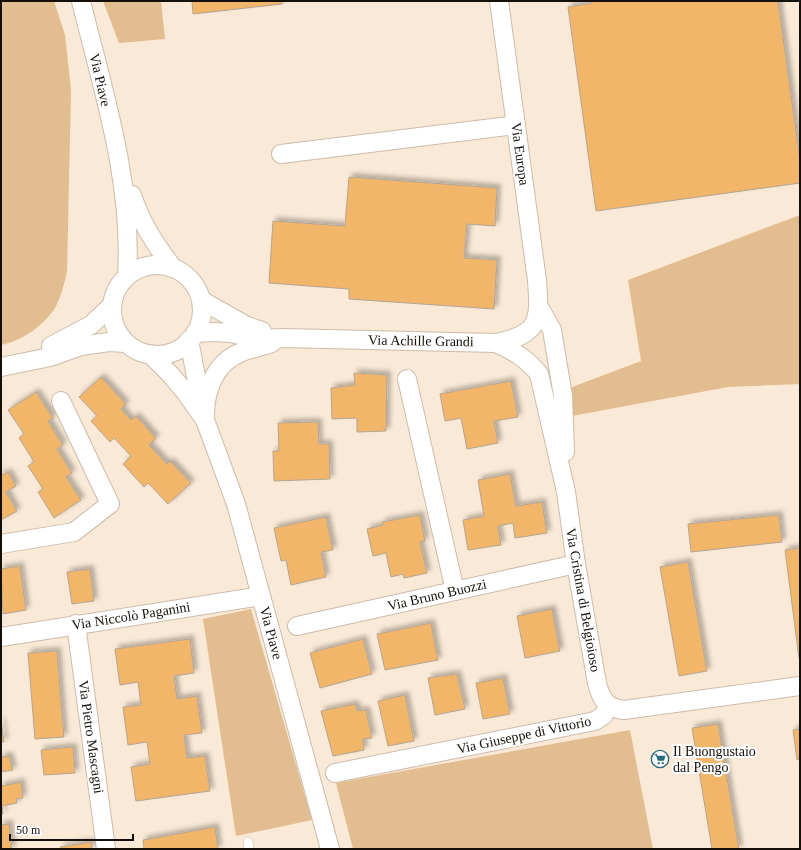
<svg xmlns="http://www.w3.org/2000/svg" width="801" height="850" viewBox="0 0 801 850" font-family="'Times New Roman',serif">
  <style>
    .green { fill: #e2bd90 }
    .building { fill: #f1b66b; stroke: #b4a594; filter: url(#shadow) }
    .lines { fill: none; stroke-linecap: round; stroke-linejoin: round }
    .lane-casing { stroke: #ccbcaa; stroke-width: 10 }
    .street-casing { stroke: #ccbcaa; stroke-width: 20 }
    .lane { stroke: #fff; stroke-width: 9 }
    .street { stroke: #fff; stroke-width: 18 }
    .labels { text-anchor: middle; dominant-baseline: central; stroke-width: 4; stroke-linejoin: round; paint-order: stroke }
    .street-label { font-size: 14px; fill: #140f09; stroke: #fff }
    .poi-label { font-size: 14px; fill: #140f09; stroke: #fff; text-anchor: start }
  </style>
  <defs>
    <filter id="shadow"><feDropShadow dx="3.5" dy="-3.5" stdDeviation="2" flood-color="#0004"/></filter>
  </defs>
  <rect width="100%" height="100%" fill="#f9e9d6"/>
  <g class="green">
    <path d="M 1,1 L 54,1 L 65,35 L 71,90 L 67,272 C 64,284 61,297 55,308 C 43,326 22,341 1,345 Z"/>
    <path d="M 103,1 L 161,1 L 165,39 L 119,43 Z"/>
    <path d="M 800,215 L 800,384 L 728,387 L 572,416 L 567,389 L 641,361 L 628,280 Z"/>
    <path d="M 251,609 L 312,820 L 236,836 L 203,619 Z"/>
    <path d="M 630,730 L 653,849 L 353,849 L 336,783 Z"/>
  </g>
  <g class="building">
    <path d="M 192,1 L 282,1 L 282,4 L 193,14 Z"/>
    <path d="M 592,1 L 778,1 L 800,160 L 800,183 L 596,211 L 568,7 L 592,3 Z"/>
    <path d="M 349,177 L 497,188 L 495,226 L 467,224 L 464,258 L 497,260 L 494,309 L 349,299 L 349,289 L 269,283 L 273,221 L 345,226 Z"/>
    <path d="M 354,373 L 387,375 L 386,431 L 357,432 L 357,418 L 332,419 L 331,388 L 355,385 Z"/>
    <path d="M 101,377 L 126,404 L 121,409 L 131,420 L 136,416 L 156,438 L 149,445 L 167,464 L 170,461 L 191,483 L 168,504 L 148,483 L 144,487 L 123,464 L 131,456 L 114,438 L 110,442 L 91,421 L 97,416 L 79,397 Z"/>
    <path d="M 511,381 L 518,417 L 494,421 L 498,443 L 467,449 L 461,418 L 445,421 L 440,394 Z"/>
    <path d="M 36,392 L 53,418 L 48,421 L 63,445 L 57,449 L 72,473 L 66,477 L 81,500 L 54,518 L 38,492 L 43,489 L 28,466 L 34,462 L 19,438 L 24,434 L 8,410 Z"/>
    <path d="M 318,422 L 319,444 L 329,444 L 330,479 L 274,481 L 273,451 L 279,451 L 278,423 Z"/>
    <path d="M 1,472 L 3,475 L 8,472 L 16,486 L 6,492 L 17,511 L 1,520 Z"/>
    <path d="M 510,474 L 516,506 L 542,502 L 547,533 L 515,538 L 513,523 L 498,526 L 501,545 L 468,550 L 463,520 L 484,516 L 478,480 Z"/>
    <path d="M 420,515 L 425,541 L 420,542 L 427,573 L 404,578 L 403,574 L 391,577 L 386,553 L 373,556 L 367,529 L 383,525 L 382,522 Z"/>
    <path d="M 779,515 L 782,542 L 691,552 L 688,524 Z"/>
    <path d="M 326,517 L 333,550 L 321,552 L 326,577 L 291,585 L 286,560 L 281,561 L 274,528 Z"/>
    <path d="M 800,548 L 800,658 L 799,658 L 785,550 Z"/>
    <path d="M 688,562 L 707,671 L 679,676 L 660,567 Z"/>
    <path d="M 20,566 L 26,610 L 3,614 L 1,569 Z"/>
    <path d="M 90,569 L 94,601 L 72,604 L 67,572 Z"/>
    <path d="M 552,609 L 560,651 L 525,658 L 517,616 Z"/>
    <path d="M 431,623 L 438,660 L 385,670 L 377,634 Z"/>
    <path d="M 190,639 L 194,673 L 174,676 L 177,699 L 197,696 L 202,733 L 184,735 L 187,758 L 205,756 L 210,791 L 136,801 L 131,767 L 150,764 L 147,742 L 128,745 L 123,707 L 141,705 L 138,682 L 120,685 L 115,649 Z"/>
    <path d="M 363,639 L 372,674 L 320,688 L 310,653 Z"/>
    <path d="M 57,651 L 64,737 L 35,739 L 28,653 Z"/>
    <path d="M 457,674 L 465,709 L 435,715 L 428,678 Z"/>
    <path d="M 503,678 L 510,714 L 483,719 L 476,683 Z"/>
    <path d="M 405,695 L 414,741 L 388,746 L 378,701 Z"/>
    <path d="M 355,704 L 357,711 L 366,710 L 372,738 L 363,739 L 364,750 L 333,756 L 321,711 Z"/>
    <path d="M 1,720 L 4,742 L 1,742 Z"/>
    <path d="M 718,724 L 739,849 L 712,849 L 692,728 Z"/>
    <path d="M 800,729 L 800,759 L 797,760 L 793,730 Z"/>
    <path d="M 73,747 L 75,773 L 44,775 L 41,750 Z"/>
    <path d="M 9,756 L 13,770 L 1,772 L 1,757 Z"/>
    <path d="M 21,782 L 23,798 L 16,799 L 17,803 L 2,806 L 3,814 L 1,814 L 1,786 Z"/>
    <path d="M 9,824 L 12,849 L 1,849 L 1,825 Z"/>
    <path d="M 215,827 L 218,849 L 144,849 L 143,840 Z"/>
    <path d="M 91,842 L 92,849 L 61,849 L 60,847 Z"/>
  </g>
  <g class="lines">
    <defs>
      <path id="lane" d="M 248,842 L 249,849"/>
      <g id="street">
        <path d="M 81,1 C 103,91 133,182 127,276"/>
        <path d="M 281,154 L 516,125"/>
        <path d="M 132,195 C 141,223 155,244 173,268"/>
        <circle cx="157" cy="310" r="45"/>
        <path d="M 201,300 L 247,326 L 262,331"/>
        <path d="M 539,307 L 552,330 L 563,396 L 565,452"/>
        <path d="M 195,333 L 216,332 L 231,333 L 256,339 L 284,338 L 496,343 C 540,334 540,321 537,280 L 499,1"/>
        <path d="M 189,340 L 198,387 L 204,406"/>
        <path d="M 496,343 C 514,351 527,359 539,374 L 566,492 L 576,564 L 597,683 C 601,699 606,708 624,710 L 800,686"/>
        <path d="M 51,346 L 91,325 L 111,306"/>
        <path d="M 150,354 L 170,374 L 186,393 L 205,420 L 236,504 L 330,849"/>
        <path d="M 1,367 L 50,357 L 81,346 L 109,342 L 126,343"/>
        <path d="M 407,379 L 455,591"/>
        <path d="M 205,420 C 204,393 214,362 242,352 C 252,348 262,347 272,343"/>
        <path d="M 1,544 L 74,532 L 110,504 L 61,401"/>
        <path d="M 76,624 L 106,849"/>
        <path d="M 297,626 L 576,564"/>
        <path d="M 1,637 L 261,596"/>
        <path d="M 335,773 L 595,721 L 604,715 L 608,705"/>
      </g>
    </defs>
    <use href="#lane" class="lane-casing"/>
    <use href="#street" class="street-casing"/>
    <use href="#lane" class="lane"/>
    <use href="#street" class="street"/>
  </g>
  <defs>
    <symbol id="supermarket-ring" viewBox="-11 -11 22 22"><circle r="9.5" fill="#fff" stroke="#296a7e" stroke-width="1.5"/><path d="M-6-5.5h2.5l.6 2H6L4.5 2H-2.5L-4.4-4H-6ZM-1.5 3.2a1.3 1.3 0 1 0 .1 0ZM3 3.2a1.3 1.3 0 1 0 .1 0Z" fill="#296a7e"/></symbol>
  </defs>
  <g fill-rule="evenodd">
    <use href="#supermarket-ring" x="650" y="749" width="20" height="20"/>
  </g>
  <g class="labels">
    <g class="street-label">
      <text transform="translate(100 80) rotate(77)">Via Piave</text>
      <text transform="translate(520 154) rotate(82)">Via Europa</text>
      <text transform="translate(421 341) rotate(1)">Via Achille Grandi</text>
      <text transform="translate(437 595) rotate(-13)">Via Bruno Buozzi</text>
      <text transform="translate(583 600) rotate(80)">Via Cristina di Belgioioso</text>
      <text transform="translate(131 616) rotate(-9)">Via Niccolò Paganini</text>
      <text transform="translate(271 633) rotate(75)">Via Piave</text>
      <text transform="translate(524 735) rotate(-12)">Via Giuseppe di Vittorio</text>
      <text transform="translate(91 737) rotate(82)">Via Pietro Mascagni</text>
    </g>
    <g class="poi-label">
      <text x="673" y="751">Il Buongustaio<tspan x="673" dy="16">dal Pengo</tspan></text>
    </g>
  </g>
  <rect width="801" height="850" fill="none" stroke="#140f09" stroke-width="4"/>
  <path d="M10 834v6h123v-6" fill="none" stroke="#140f09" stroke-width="2"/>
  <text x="16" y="834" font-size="12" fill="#140f09" stroke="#ffffff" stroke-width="3" paint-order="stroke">50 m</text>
</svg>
